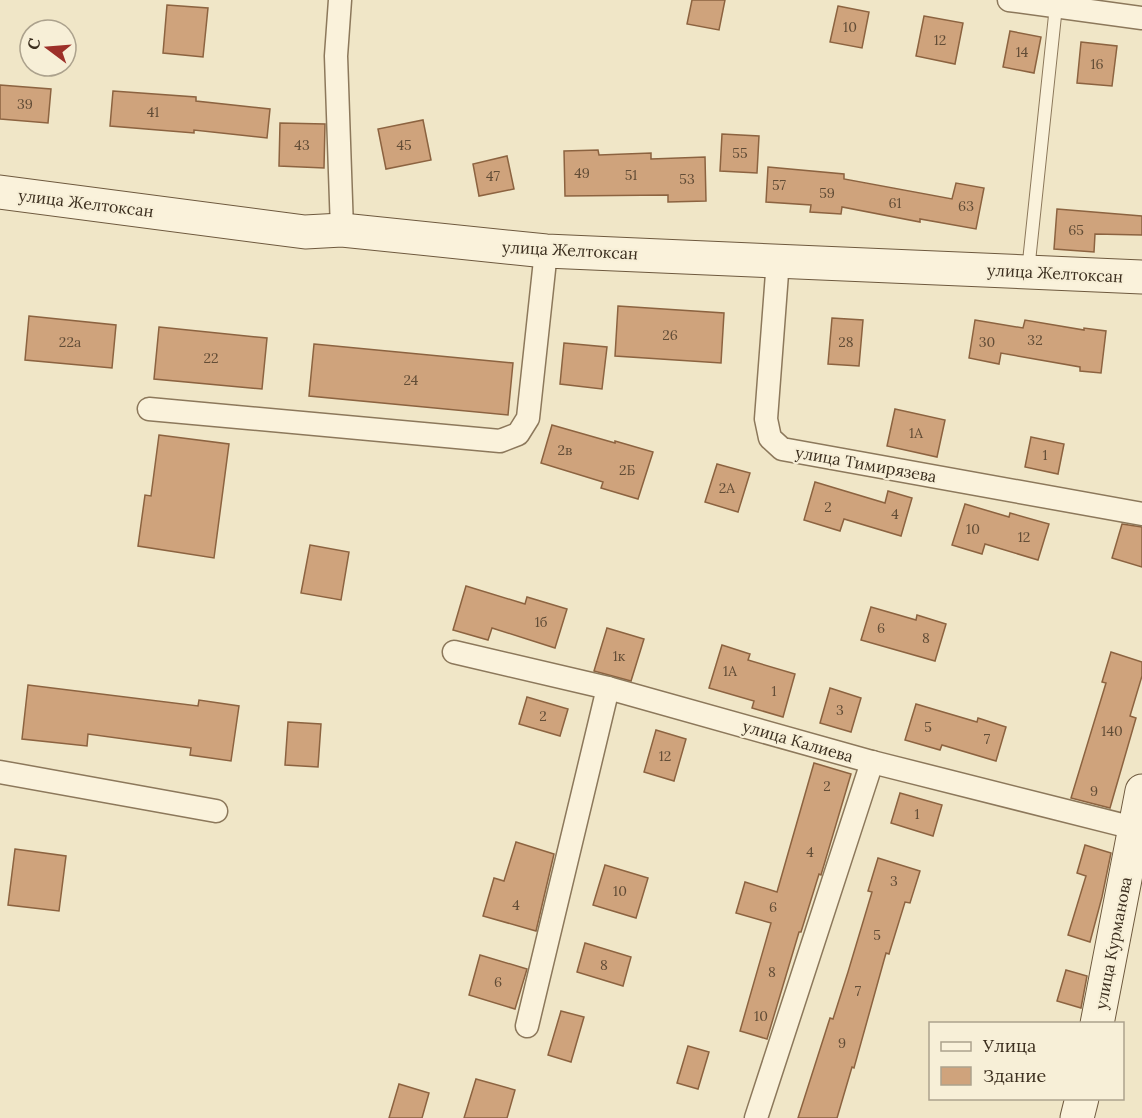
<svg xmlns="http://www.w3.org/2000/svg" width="1142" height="1118" viewBox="0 0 1142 1118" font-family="Lora,serif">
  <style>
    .building { fill: #cfa37c; stroke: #8c6340; stroke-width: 1.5 }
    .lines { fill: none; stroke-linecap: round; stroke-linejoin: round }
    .lane-casing { stroke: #8c785b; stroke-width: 14 }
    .street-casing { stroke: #8c785b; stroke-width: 25 }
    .secondary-casing { stroke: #6e593e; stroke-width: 35 }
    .lane { stroke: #faf2db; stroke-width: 12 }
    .street { stroke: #faf2db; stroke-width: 22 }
    .secondary { stroke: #faf2db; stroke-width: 33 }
    .labels { text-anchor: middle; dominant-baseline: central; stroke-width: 4.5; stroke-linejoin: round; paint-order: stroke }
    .number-label { font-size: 14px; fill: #614c36 }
    .street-label { font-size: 16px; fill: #3c2f1f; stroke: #f7efd7 }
  </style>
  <rect width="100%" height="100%" fill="#f0e6c7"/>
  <g class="building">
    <path d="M 692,0 L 725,0 L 719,30 L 687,24 Z"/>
    <path d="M 167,5 L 208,8 L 203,57 L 163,53 Z"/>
    <path d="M 838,6 L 869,12 L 862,48 L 830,42 Z"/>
    <path d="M 924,16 L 963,23 L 955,64 L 916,56 Z"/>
    <path d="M 1010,31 L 1041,37 L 1034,73 L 1003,67 Z"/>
    <path d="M 1081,42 L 1117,46 L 1112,86 L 1077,83 Z"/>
    <path d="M 0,85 L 51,89 L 48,123 L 0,119 Z"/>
    <path d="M 113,91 L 196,97 L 196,101 L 270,109 L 267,138 L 194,130 L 194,133 L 110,126 Z"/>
    <path d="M 423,120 L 431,160 L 386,169 L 378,129 Z"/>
    <path d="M 280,123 L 325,124 L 324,168 L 279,166 Z"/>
    <path d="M 722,134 L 759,136 L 757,173 L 720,171 Z"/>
    <path d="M 598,150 L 599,155 L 651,153 L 651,159 L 705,157 L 706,201 L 668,202 L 668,195 L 565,196 L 564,151 Z"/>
    <path d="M 507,156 L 514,189 L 479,196 L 473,164 Z"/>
    <path d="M 768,167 L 844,174 L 844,179 L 952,199 L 956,183 L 984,188 L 976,229 L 920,219 L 920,222 L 842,207 L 841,214 L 810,212 L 811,205 L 766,202 Z"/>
    <path d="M 1057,209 L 1142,216 L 1142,235 L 1095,234 L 1094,252 L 1054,249 Z"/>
    <path d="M 618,306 L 724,313 L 721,363 L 615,356 Z"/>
    <path d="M 29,316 L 116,325 L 112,368 L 25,360 Z"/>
    <path d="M 832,318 L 863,320 L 859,366 L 828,364 Z"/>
    <path d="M 975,320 L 1023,328 L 1025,320 L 1084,330 L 1084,328 L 1106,331 L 1101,373 L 1080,371 L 1080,367 L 1001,353 L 999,364 L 969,358 Z"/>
    <path d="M 159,327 L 267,338 L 262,389 L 154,379 Z"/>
    <path d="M 564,343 L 607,347 L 602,389 L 560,384 Z"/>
    <path d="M 314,344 L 513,363 L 508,415 L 309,396 Z"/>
    <path d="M 895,409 L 945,420 L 937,457 L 887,446 Z"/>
    <path d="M 552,425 L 615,443 L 615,441 L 653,452 L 638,499 L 601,488 L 603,482 L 541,463 Z"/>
    <path d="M 159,435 L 229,444 L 214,558 L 138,546 L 145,495 L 151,496 Z"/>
    <path d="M 1031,437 L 1064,444 L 1058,474 L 1025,467 Z"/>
    <path d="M 717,464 L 750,473 L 738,512 L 705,502 Z"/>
    <path d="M 815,482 L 885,503 L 888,491 L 912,498 L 901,536 L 844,519 L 840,531 L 804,520 Z"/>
    <path d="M 965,504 L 1009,517 L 1010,513 L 1049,524 L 1038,560 L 985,544 L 982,554 L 952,545 Z"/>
    <path d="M 1122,524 L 1142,527 L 1142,567 L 1112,558 Z"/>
    <path d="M 310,545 L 349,552 L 341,600 L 301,593 Z"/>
    <path d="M 466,586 L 525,604 L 527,597 L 567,609 L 555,648 L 492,628 L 488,640 L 453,630 Z"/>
    <path d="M 871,607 L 916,620 L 917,615 L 946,624 L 935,661 L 861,640 Z"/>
    <path d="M 607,628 L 644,639 L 631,681 L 594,671 Z"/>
    <path d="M 722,645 L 750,654 L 748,660 L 795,674 L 783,717 L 752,708 L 754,701 L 709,688 Z"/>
    <path d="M 1111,652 L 1142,662 L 1142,676 L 1130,716 L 1136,718 L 1110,808 L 1071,798 L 1106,683 L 1102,682 Z"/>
    <path d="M 28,685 L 198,706 L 199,700 L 239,706 L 231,761 L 190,755 L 191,748 L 88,734 L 87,746 L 22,739 Z"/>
    <path d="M 830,688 L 861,698 L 851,732 L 820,723 Z"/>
    <path d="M 527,697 L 568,709 L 560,736 L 519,724 Z"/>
    <path d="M 916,704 L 977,722 L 978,718 L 1006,727 L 996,761 L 942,745 L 940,750 L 905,740 Z"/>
    <path d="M 288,722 L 321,724 L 318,767 L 285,765 Z"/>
    <path d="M 656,730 L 686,739 L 674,781 L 644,772 Z"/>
    <path d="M 814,763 L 851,774 L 821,875 L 819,874 L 801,932 L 799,932 L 767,1039 L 740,1031 L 771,923 L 736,913 L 745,882 L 777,892 Z"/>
    <path d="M 900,793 L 942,805 L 933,836 L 891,823 Z"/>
    <path d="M 516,842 L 554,854 L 536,931 L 483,916 L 494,878 L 504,881 Z"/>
    <path d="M 1085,845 L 1111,853 L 1102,897 L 1090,942 L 1068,935 L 1086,876 L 1077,873 Z"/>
    <path d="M 15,849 L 66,856 L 59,911 L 8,905 Z"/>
    <path d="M 878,858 L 920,871 L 910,903 L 905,902 L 889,954 L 886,953 L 854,1068 L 852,1067 L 837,1118 L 798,1118 L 830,1018 L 833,1019 L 848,972 L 872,892 L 868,891 Z"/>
    <path d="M 605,865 L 648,878 L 636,918 L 593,905 Z"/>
    <path d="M 585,943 L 631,957 L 623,986 L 577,972 Z"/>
    <path d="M 480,955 L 527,969 L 515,1009 L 469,995 Z"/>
    <path d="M 1066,970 L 1087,976 L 1081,1008 L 1057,1001 Z"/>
    <path d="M 561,1011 L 584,1017 L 571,1062 L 548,1055 Z"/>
    <path d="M 688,1046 L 709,1052 L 698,1089 L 677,1083 Z"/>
    <path d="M 476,1079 L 515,1090 L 507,1118 L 464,1118 Z"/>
    <path d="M 399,1084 L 429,1093 L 422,1118 L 389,1118 Z"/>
  </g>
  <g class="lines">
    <defs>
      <path id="lane" d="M 1028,271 L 1056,6"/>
      <g id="street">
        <path d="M 340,0 L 336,56 L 342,230"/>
        <path d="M 1009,0 L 1142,18"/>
        <path d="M 778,260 L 766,419 L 770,438 L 782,449 L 1142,514"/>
        <path d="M 149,409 L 500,441 L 518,434 L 528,418 L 546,251"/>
        <path d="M 454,652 L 608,688 L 872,762 L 1142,830"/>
        <path d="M 0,772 L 216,811"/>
        <path d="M 527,1026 L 608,688"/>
        <path d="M 756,1118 L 872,762"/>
      </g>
      <g id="secondary">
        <path d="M 0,192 L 305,232 L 342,230 L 546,251 L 1142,277"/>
        <path d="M 1097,1024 L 1142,791"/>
        <path d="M 1077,1118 L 1082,1098"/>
      </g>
    </defs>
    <use href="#lane" class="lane-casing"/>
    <use href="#street" class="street-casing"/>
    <use href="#secondary" class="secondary-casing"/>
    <use href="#lane" class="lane"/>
    <use href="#street" class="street"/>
    <use href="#secondary" class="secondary"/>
  </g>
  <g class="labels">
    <g class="number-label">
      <text x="850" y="27">10</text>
      <text x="940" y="40">12</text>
      <text x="1022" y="52">14</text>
      <text x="1097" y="64">16</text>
      <text x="25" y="104">39</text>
      <text x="153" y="112">41</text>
      <text x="302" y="145">43</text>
      <text x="404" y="145">45</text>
      <text x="740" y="153">55</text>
      <text x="582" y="173">49</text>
      <text x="631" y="175">51</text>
      <text x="493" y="176">47</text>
      <text x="687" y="179">53</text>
      <text x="779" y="185">57</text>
      <text x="827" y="193">59</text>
      <text x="895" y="203">61</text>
      <text x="966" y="206">63</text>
      <text x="1076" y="230">65</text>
      <text x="670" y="335">26</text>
      <text x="1035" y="340">32</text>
      <text x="70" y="342">22а</text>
      <text x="846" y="342">28</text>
      <text x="987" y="342">30</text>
      <text x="211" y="358">22</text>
      <text x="411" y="380">24</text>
      <text x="916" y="433">1А</text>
      <text x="565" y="450">2в</text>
      <text x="1045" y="455">1</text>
      <text x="627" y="470">2Б</text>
      <text x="727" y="488">2А</text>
      <text x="828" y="507">2</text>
      <text x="895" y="514">4</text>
      <text x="973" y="529">10</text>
      <text x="1024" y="537">12</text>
      <text x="541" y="622">1б</text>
      <text x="881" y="628">6</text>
      <text x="926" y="638">8</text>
      <text x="619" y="656">1к</text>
      <text x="730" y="671">1А</text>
      <text x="774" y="691">1</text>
      <text x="840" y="710">3</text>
      <text x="543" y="716">2</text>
      <text x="928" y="727">5</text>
      <text x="1112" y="731">140</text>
      <text x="987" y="739">7</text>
      <text x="665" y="756">12</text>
      <text x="827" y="786">2</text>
      <text x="1094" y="791">9</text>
      <text x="917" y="814">1</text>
      <text x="810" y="852">4</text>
      <text x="894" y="881">3</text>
      <text x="620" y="891">10</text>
      <text x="516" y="905">4</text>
      <text x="773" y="907">6</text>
      <text x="877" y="935">5</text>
      <text x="604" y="965">8</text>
      <text x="772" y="972">8</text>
      <text x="498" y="982">6</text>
      <text x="858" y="991">7</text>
      <text x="761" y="1016">10</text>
      <text x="842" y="1043">9</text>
    </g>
    <g class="street-label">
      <text transform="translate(86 203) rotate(7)">улица Желтоксан</text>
      <text transform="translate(570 250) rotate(3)">улица Желтоксан</text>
      <text transform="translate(1055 273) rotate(3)">улица Желтоксан</text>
      <text transform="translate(866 464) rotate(10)">улица Тимирязева</text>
      <text transform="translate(798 741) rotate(16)">улица Калиева</text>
      <text transform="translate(1113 943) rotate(-79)">улица Курманова</text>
    </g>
  </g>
  <rect x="929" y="1022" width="195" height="78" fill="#f7efd7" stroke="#aca28d" stroke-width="1.5"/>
  <rect x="941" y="1042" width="30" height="9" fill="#faf2db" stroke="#aca28d" stroke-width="1.5"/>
  <text x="983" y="1052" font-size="18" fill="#3c2f1f">Улица</text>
  <rect x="941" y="1067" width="30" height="18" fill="#cfa37c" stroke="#aca28d" stroke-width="1.5"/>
  <text x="983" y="1082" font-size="18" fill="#3c2f1f">Здание</text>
  <g transform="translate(48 48) rotate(286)"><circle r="28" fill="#f7efd7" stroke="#aca28d" stroke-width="1.5"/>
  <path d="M0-4.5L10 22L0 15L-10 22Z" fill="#9d3029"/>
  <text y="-9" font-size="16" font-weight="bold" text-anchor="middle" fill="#3c2f1f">С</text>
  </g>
</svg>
